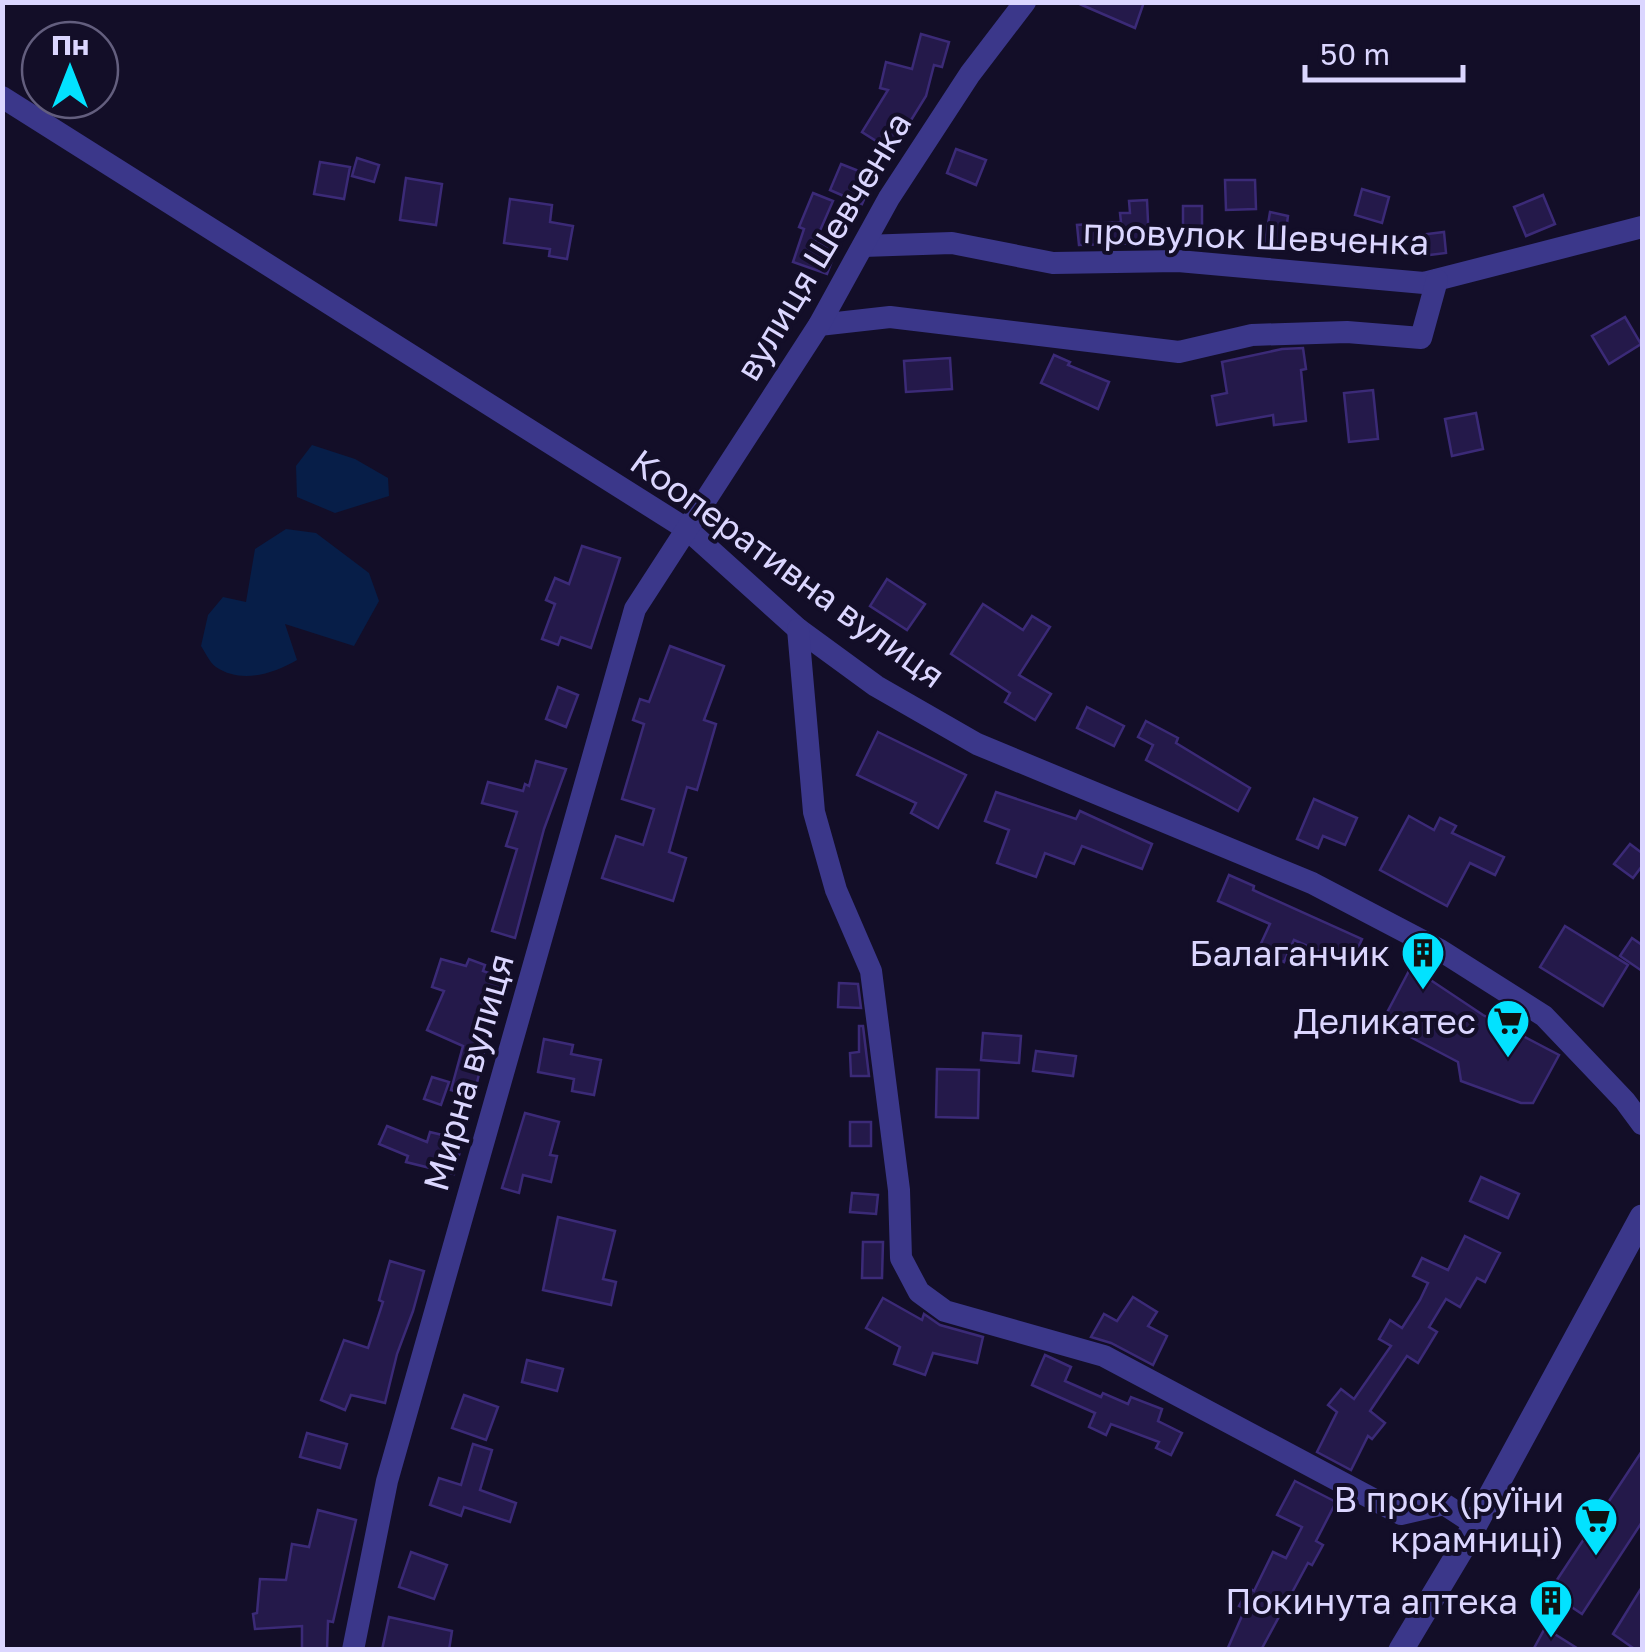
<svg xmlns="http://www.w3.org/2000/svg" width="1645" height="1652" viewBox="0 0 1645 1652" font-family="'Golos Text',sans-serif">
  <style>
    .water { fill: #071e48 }
    .building { fill: #24194a; stroke: #3b2a77; stroke-width: 2.5 }
    .lines { fill: none; stroke-linecap: round; stroke-linejoin: round }
    .minor { stroke: #3b378a; stroke-width: 22 }
    .tertiary { stroke: #3b378a; stroke-width: 25 }
    .labels { text-anchor: middle; dominant-baseline: central; stroke-width: 8; stroke-linejoin: round; paint-order: stroke }
    .street-label { font-size: 35px; fill: #dbd6ff; stroke: #130e28 }
    .poi-label { font-size: 35px; fill: #dbd6ff; stroke: #130e28; text-anchor: end }
  </style>
  <rect width="100%" height="100%" fill="#130e28"/>
  <g class="water">
    <path d="M 312,445 L 355,459 L 388,478 L 389,496 L 335,513 L 297,497 L 296,466 Z"/>
    <path d="M 286,529 L 316,533 L 369,573 L 379,601 L 354,646 L 285,624 L 297,660 C 273,674 241,684 216,667 C 210,663 205,652 201,646 L 208,615 L 223,597 L 246,602 L 255,549 Z"/>
  </g>
  <g class="building">
    <path d="M 1075,2 L 1144,2 L 1135,28 Z"/>
    <path d="M 921,34 L 949,42 L 942,67 L 934,65 L 926,96 L 892,151 L 862,132 L 888,90 L 880,88 L 886,62 L 912,69 Z"/>
    <path d="M 956,149 L 986,160 L 976,185 L 947,173 Z"/>
    <path d="M 357,158 L 379,165 L 374,182 L 352,176 Z"/>
    <path d="M 320,162 L 350,167 L 344,199 L 314,194 Z"/>
    <path d="M 841,164 L 874,177 L 862,204 L 830,190 Z"/>
    <path d="M 406,178 L 442,184 L 436,225 L 400,220 Z"/>
    <path d="M 1225,180 L 1255,180 L 1256,209 L 1226,210 Z"/>
    <path d="M 1362,189 L 1389,197 L 1382,223 L 1355,215 Z"/>
    <path d="M 813,193 L 833,201 L 815,242 L 836,250 L 827,274 L 793,262 L 804,229 L 799,227 Z"/>
    <path d="M 1543,195 L 1555,224 L 1526,236 L 1514,207 Z"/>
    <path d="M 510,199 L 552,205 L 550,222 L 573,226 L 567,259 L 549,256 L 550,249 L 504,243 Z"/>
    <path d="M 1147,200 L 1149,243 L 1079,245 L 1077,225 L 1121,222 L 1120,213 L 1130,213 L 1129,201 Z"/>
    <rect x="1183" y="206" width="19" height="26"/>
    <path d="M 1270,212 L 1288,216 L 1284,245 L 1265,242 Z"/>
    <path d="M 1444,232 L 1446,253 L 1421,256 L 1419,235 Z"/>
    <path d="M 1625,317 L 1641,344 L 1609,364 L 1592,336 Z"/>
    <path d="M 1303,348 L 1306,369 L 1301,370 L 1306,421 L 1274,425 L 1273,415 L 1217,425 L 1212,396 L 1227,393 L 1222,362 L 1282,349 Z"/>
    <path d="M 1054,355 L 1070,362 L 1068,365 L 1109,382 L 1098,409 L 1041,383 Z"/>
    <path d="M 950,358 L 952,389 L 906,392 L 904,361 Z"/>
    <path d="M 1373,390 L 1378,439 L 1349,442 L 1344,393 Z"/>
    <path d="M 1476,413 L 1483,449 L 1452,456 L 1445,419 Z"/>
    <path d="M 582,546 L 620,558 L 591,648 L 561,637 L 558,645 L 542,639 L 555,604 L 546,600 L 555,578 L 569,584 Z"/>
    <path d="M 887,579 L 925,604 L 907,630 L 870,606 Z"/>
    <path d="M 983,604 L 1023,630 L 1032,616 L 1050,627 L 1019,675 L 1051,694 L 1035,720 L 1005,702 L 1010,693 L 951,654 Z"/>
    <path d="M 670,646 L 724,666 L 704,720 L 716,724 L 697,790 L 687,787 L 669,852 L 686,858 L 673,901 L 602,878 L 616,836 L 643,845 L 654,809 L 622,799 L 644,724 L 633,720 L 640,699 L 649,702 Z"/>
    <path d="M 558,687 L 578,695 L 566,727 L 546,719 Z"/>
    <path d="M 1087,707 L 1124,726 L 1114,746 L 1077,728 Z"/>
    <path d="M 1146,721 L 1178,738 L 1176,743 L 1250,788 L 1238,811 L 1146,760 L 1153,745 L 1138,737 Z"/>
    <path d="M 878,732 L 966,775 L 938,828 L 911,813 L 916,803 L 857,775 Z"/>
    <path d="M 536,761 L 566,769 L 544,829 L 515,938 L 492,931 L 517,849 L 506,846 L 517,812 L 482,803 L 488,782 L 523,791 L 525,784 L 529,786 Z"/>
    <path d="M 996,792 L 1076,819 L 1080,811 L 1152,844 L 1142,869 L 1082,846 L 1074,864 L 1045,853 L 1036,877 L 997,863 L 1009,830 L 985,821 Z"/>
    <path d="M 1314,799 L 1357,818 L 1345,845 L 1323,836 L 1318,848 L 1297,839 Z"/>
    <path d="M 1409,816 L 1434,830 L 1440,818 L 1456,826 L 1452,833 L 1504,857 L 1495,875 L 1470,863 L 1447,906 L 1380,870 Z"/>
    <path d="M 1630,844 L 1642,853 L 1642,866 L 1633,878 L 1614,864 Z"/>
    <path d="M 1229,875 L 1254,886 L 1253,890 L 1362,939 L 1350,965 L 1294,940 L 1284,962 L 1258,950 L 1270,924 L 1218,901 Z"/>
    <path d="M 1565,926 L 1628,965 L 1603,1006 L 1540,967 Z"/>
    <path d="M 1632,938 L 1642,945 L 1642,971 L 1620,956 Z"/>
    <path d="M 441,959 L 466,966 L 469,959 L 485,965 L 483,971 L 508,980 L 497,1009 L 494,1008 L 474,1096 L 451,1090 L 463,1046 L 427,1030 L 444,991 L 432,987 Z"/>
    <path d="M 1411,967 L 1483,1015 L 1559,1055 L 1533,1103 L 1521,1103 L 1461,1081 L 1458,1062 L 1382,1022 Z"/>
    <path d="M 839,983 L 858,984 L 861,1008 L 838,1007 Z"/>
    <path d="M 859,1026 L 863,1026 L 869,1076 L 851,1076 L 850,1053 L 859,1052 Z"/>
    <path d="M 983,1033 L 1021,1036 L 1019,1063 L 981,1060 Z"/>
    <path d="M 544,1039 L 573,1045 L 571,1054 L 601,1060 L 594,1095 L 572,1091 L 574,1079 L 538,1072 Z"/>
    <path d="M 1036,1051 L 1076,1056 L 1073,1076 L 1033,1071 Z"/>
    <path d="M 937,1069 L 979,1070 L 978,1118 L 936,1117 Z"/>
    <path d="M 432,1077 L 449,1082 L 441,1105 L 424,1099 Z"/>
    <path d="M 525,1113 L 559,1122 L 550,1155 L 557,1156 L 551,1182 L 523,1175 L 519,1193 L 502,1188 Z"/>
    <rect x="850" y="1122" width="21" height="24"/>
    <path d="M 387,1126 L 427,1142 L 430,1132 L 463,1140 L 454,1174 L 406,1162 L 408,1156 L 379,1144 Z"/>
    <path d="M 1481,1177 L 1519,1194 L 1508,1218 L 1470,1201 Z"/>
    <path d="M 852,1193 L 878,1195 L 876,1214 L 850,1212 Z"/>
    <path d="M 558,1217 L 615,1231 L 603,1279 L 616,1282 L 611,1305 L 543,1290 Z"/>
    <path d="M 1465,1236 L 1500,1253 L 1485,1282 L 1477,1278 L 1460,1307 L 1446,1299 L 1429,1327 L 1437,1332 L 1418,1363 L 1407,1356 L 1370,1411 L 1385,1423 L 1372,1439 L 1368,1436 L 1351,1470 L 1317,1452 L 1337,1412 L 1328,1405 L 1341,1389 L 1354,1399 L 1391,1346 L 1379,1339 L 1390,1320 L 1402,1328 L 1420,1300 L 1428,1283 L 1413,1276 L 1422,1258 L 1448,1270 Z"/>
    <path d="M 863,1242 L 883,1242 L 882,1278 L 862,1278 Z"/>
    <path d="M 390,1261 L 424,1271 L 413,1311 L 397,1354 L 385,1403 L 351,1395 L 345,1410 L 321,1400 L 344,1340 L 368,1348 L 383,1302 L 379,1300 Z"/>
    <path d="M 1133,1297 L 1157,1312 L 1148,1326 L 1167,1336 L 1153,1365 L 1111,1343 L 1091,1337 L 1104,1314 L 1117,1321 Z"/>
    <path d="M 883,1298 L 922,1320 L 924,1314 L 940,1325 L 983,1337 L 977,1363 L 933,1353 L 925,1375 L 894,1364 L 900,1347 L 866,1328 Z"/>
    <path d="M 1045,1355 L 1071,1367 L 1065,1381 L 1101,1397 L 1103,1393 L 1128,1404 L 1131,1397 L 1162,1409 L 1158,1421 L 1182,1433 L 1171,1455 L 1156,1448 L 1159,1442 L 1111,1424 L 1106,1435 L 1089,1427 L 1095,1413 L 1032,1385 Z"/>
    <path d="M 527,1360 L 563,1369 L 557,1391 L 522,1382 Z"/>
    <path d="M 464,1395 L 498,1407 L 486,1440 L 452,1428 Z"/>
    <path d="M 307,1433 L 347,1444 L 340,1468 L 300,1457 Z"/>
    <path d="M 473,1444 L 492,1450 L 480,1490 L 516,1503 L 510,1522 L 464,1507 L 461,1516 L 430,1505 L 439,1478 L 461,1485 Z"/>
    <path d="M 1642,1451 L 1642,1522 L 1582,1614 L 1549,1592 Z"/>
    <path d="M 1295,1481 L 1336,1502 L 1316,1541 L 1323,1545 L 1312,1565 L 1308,1563 L 1261,1650 L 1227,1650 L 1245,1609 L 1239,1606 L 1249,1588 L 1254,1591 L 1273,1552 L 1286,1558 L 1302,1527 L 1277,1515 Z"/>
    <path d="M 318,1510 L 356,1520 L 333,1622 L 328,1621 L 327,1650 L 302,1650 L 302,1626 L 255,1629 L 253,1614 L 257,1613 L 260,1579 L 286,1580 L 292,1544 L 309,1547 Z"/>
    <path d="M 411,1552 L 447,1565 L 434,1599 L 399,1587 Z"/>
    <path d="M 1642,1587 L 1642,1650 L 1636,1650 L 1613,1634 Z"/>
    <path d="M 389,1617 L 452,1631 L 449,1650 L 382,1650 Z"/>
    <path d="M 1545,1628 L 1580,1650 L 1533,1650 Z"/>
  </g>
  <g class="lines">
    <g class="minor">
      <path d="M 2,97 L 688,530 L 798,629 L 876,686 L 977,744 L 1312,883 L 1440,950 L 1544,1016 L 1625,1101 L 1642,1124"/>
      <path d="M 863,246 L 952,243 L 1053,263 L 1178,261 L 1424,283 L 1642,227"/>
      <path d="M 819,325 L 890,317 L 1179,352 L 1252,335 L 1347,332 L 1421,338 L 1437,280"/>
      <path d="M 798,629 L 814,812 L 836,890 L 871,971 L 899,1190 L 901,1258 L 919,1292 L 945,1311 L 1104,1356 L 1401,1514 L 1444,1504 L 1476,1525"/>
      <path d="M 353,1650 L 387,1481 L 635,609 L 819,325 L 889,198 L 970,74 L 1025,2"/>
    </g>
    <path class="tertiary" d="M 1401,1650 L 1465,1543 L 1642,1217"/>
  </g>
  <defs>
    <symbol id="building-pin" viewBox="-11 -11 22 30"><path d="M0 17L-7.5 6A9.5 9.5 0 1 1 7.5 6Z" fill="#02e2ff" stroke="#130e28"/><path d="M-4-6H4V6H1V3H-1V6H-4ZM-2.5-4.3h1.7v1.8h-1.7ZM.8-4.3h1.7v1.8H.8ZM-2.5-1h1.7V.8h-1.7ZM.8-1h1.7V.8H.8Z" fill="#111"/></symbol>
    <symbol id="supermarket-pin" viewBox="-11 -11 22 30"><path d="M0 17L-7.5 6A9.5 9.5 0 1 1 7.5 6Z" fill="#02e2ff" stroke="#130e28"/><path d="M-6-5.5h2.5l.6 2H6L4.5 2H-2.5L-4.4-4H-6ZM-1.5 3.2a1.3 1.3 0 1 0 .1 0ZM3 3.2a1.3 1.3 0 1 0 .1 0Z" fill="#111"/></symbol>
  </defs>
  <g fill-rule="evenodd">
    <use href="#building-pin" x="1398" y="928" width="50" height="68"/>
    <use href="#supermarket-pin" x="1483" y="996" width="50" height="68"/>
    <use href="#supermarket-pin" x="1571" y="1494" width="50" height="68"/>
    <use href="#building-pin" x="1526" y="1576" width="50" height="68"/>
  </g>
  <g class="labels">
    <g class="street-label">
      <text transform="translate(1256 236) rotate(2)">провулок Шевченка</text>
      <text transform="translate(823 246) rotate(-59)">вулиця Шевченка</text>
      <text transform="translate(788 568) rotate(36)">Кооперативна вулиця</text>
      <text transform="translate(468 1072) rotate(-74)">Мирна вулиця</text>
    </g>
    <g class="poi-label">
      <text x="1390" y="953">Балаганчик</text>
      <text x="1476" y="1021">Деликатес</text>
      <text x="1564" y="1499">В прок (руїни<tspan x="1564" dy="40">крамниці)</tspan></text>
      <text x="1518" y="1601">Покинута аптека</text>
    </g>
  </g>
  <rect width="1645" height="1652" fill="none" stroke="#dbd6ff" stroke-width="10"/>
  <g transform="translate(70 70)"><circle r="48" fill="#130e28" stroke="#635e7e" stroke-width="2.5"/>
  <path d="M0-8L18 38L0 25L-18 38Z" fill="#02e2ff"/>
  <text y="-15" font-size="28" font-weight="bold" text-anchor="middle" fill="#dbd6ff">Пн</text>
  </g>
  <path d="M1305 65v15h158v-15" fill="none" stroke="#dbd6ff" stroke-width="5"/>
  <text x="1320" y="65" font-size="30" fill="#dbd6ff" stroke="#130e28" stroke-width="8" paint-order="stroke">50 m</text>
</svg>
